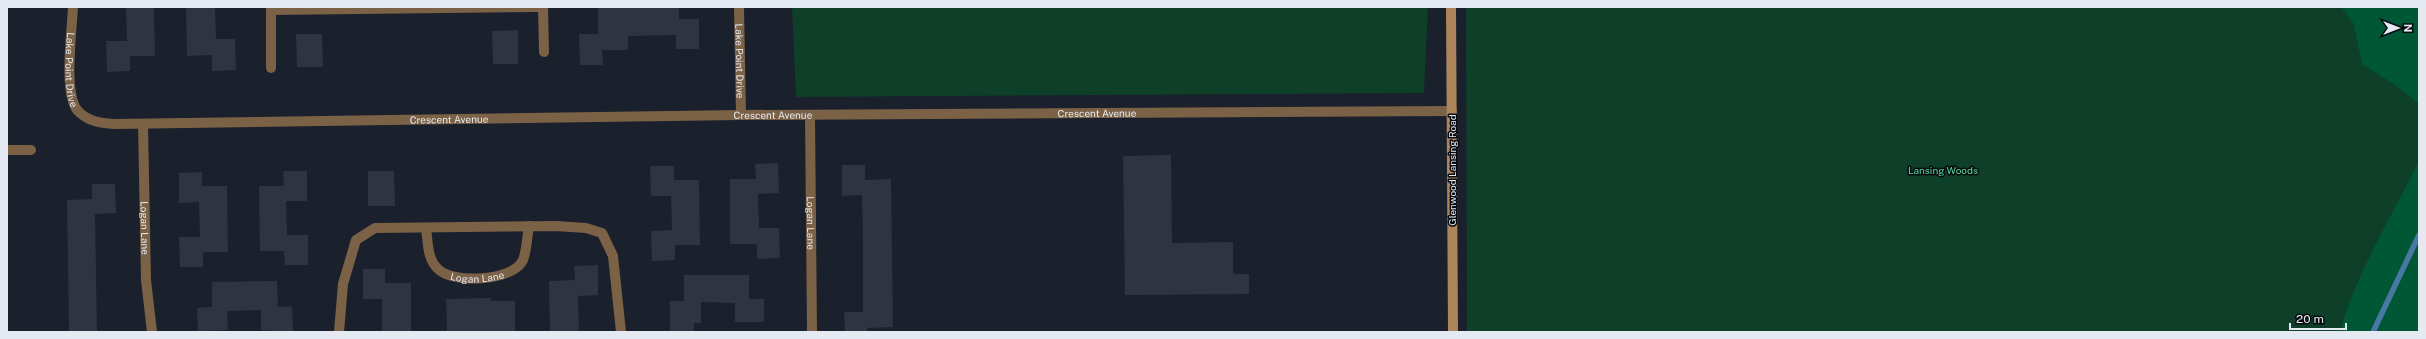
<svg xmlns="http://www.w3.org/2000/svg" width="2426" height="339" viewBox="0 0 2426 339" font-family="'Public Sans',sans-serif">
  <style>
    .green { fill: #0d3f29 }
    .forest { fill: #005736 }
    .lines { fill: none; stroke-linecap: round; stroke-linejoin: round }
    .stream { stroke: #4779a4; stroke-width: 5.5 }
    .building { fill: #2e3441 }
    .minor { stroke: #7b6146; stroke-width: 10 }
    .secondary { stroke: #ae855a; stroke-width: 10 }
    .labels { text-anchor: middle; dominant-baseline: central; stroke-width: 3; stroke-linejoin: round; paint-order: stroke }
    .street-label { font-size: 10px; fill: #e5e9f1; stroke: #070a0f }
    .park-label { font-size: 10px; fill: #5cdda0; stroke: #070a0f }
  </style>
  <rect width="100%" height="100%" fill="#1a202c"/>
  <g class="green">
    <path d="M 792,7 L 1428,7 L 1424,93 L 796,97 Z"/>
    <path d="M 1466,7 L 2419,7 L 2419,332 L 1467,332 Z"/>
  </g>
  <g class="forest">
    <path d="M 2341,7 L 2419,7 L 2419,104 L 2394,84 L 2362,64 L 2354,24 Z"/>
    <path d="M 2419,161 L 2419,332 L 2340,332 C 2357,271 2391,218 2419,161 Z"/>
  </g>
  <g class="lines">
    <path class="stream" d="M 2373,332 L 2419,235"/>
  </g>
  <g class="building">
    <path d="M 126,7 L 154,7 L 155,56 L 130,56 L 130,71 L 107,72 L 106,41 L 127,41 Z"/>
    <path d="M 186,7 L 215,7 L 216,39 L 235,39 L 236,70 L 212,71 L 212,55 L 187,56 Z"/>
    <path d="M 598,7 L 679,7 L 679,19 L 699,19 L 699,49 L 676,49 L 676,35 L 628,36 L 628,50 L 602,50 L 603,65 L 580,65 L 579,34 L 598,34 Z"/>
    <path d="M 518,30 L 518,64 L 493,64 L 492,31 Z"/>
    <path d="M 296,34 L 322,34 L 323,67 L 297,67 Z"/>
    <path d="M 1171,155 L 1172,243 L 1233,242 L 1233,274 L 1249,274 L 1249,294 L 1125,295 L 1123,156 Z"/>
    <path d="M 778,163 L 779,193 L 758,194 L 759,228 L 779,228 L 780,258 L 757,259 L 757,244 L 730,244 L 730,179 L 756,179 L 755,164 Z"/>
    <path d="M 842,165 L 865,165 L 865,180 L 891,179 L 893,327 L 867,328 L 868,332 L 845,332 L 844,312 L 863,312 L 863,245 L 862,195 L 842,196 Z"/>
    <path d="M 650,166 L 674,166 L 674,180 L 699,180 L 700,245 L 675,245 L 675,260 L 652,261 L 651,231 L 672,230 L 671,196 L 651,196 Z"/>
    <path d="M 283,171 L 307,171 L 307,201 L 286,201 L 287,235 L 308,235 L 308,265 L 285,265 L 284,251 L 260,251 L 259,186 L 284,186 Z"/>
    <path d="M 368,171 L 394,171 L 395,206 L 368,206 Z"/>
    <path d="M 202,172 L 202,186 L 227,186 L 228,252 L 203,252 L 203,267 L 180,267 L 179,237 L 200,237 L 199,202 L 179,203 L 179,173 Z"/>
    <path d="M 92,184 L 115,184 L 116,213 L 95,214 L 97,332 L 69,332 L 67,200 L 92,199 Z"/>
    <path d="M 598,265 L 598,295 L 578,296 L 579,332 L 550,332 L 549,281 L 575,280 L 574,266 Z"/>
    <path d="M 363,269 L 385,269 L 385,283 L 411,283 L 411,332 L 382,332 L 382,299 L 363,299 Z"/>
    <path d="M 684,275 L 749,275 L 749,299 L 764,299 L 764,322 L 735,322 L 735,303 L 701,302 L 701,323 L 694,323 L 694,332 L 670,332 L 670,301 L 684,301 Z"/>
    <path d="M 277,281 L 278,307 L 292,306 L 293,332 L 261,330 L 261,310 L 227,311 L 228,330 L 198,331 L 197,308 L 212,307 L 212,282 Z"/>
    <path d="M 491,298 L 491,301 L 515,301 L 515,332 L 447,332 L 446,299 Z"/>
  </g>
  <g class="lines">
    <g class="minor">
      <path id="s1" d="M 73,7 C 72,30 63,95 78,111 C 89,122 100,123 115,124 L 741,115 L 1452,111"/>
      <path d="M 271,7 L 271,68"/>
      <path d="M 543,7 L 544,52"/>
      <path id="s2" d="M 739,7 L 741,115"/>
      <path d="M 271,10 L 540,7"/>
      <path id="s3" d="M 810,115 L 812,332"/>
      <path id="s4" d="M 143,124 L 146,280 L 152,332"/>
      <path d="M 7,150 L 31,150"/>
      <path id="s5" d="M 426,228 C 428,241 427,258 437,268 C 452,285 514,281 523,260 C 527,250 527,236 529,226"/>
      <path d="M 339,332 L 343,284 L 356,240 L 375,228 L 556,226 L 586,228 L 602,233 L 613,256 L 621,332"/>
    </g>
    <path class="secondary" d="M 1451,7 L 1453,332"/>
  </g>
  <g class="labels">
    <g class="street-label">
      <text stroke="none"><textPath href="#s2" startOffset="54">Lake Point Drive</textPath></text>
      <text stroke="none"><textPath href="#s1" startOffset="63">Lake Point Drive</textPath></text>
      <text stroke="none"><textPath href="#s1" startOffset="1128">Crescent Avenue</textPath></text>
      <text stroke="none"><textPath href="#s1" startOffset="804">Crescent Avenue</textPath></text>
      <text stroke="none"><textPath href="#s1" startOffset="480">Crescent Avenue</textPath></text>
      <text transform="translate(1452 170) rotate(-90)">Glenwood Lansing Road</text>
      <text stroke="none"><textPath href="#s3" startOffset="108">Logan Lane</textPath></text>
      <text stroke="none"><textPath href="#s4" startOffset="104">Logan Lane</textPath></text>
      <text stroke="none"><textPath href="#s5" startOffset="85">Logan Lane</textPath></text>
    </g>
    <g class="park-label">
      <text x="1943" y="170">Lansing Woods</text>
    </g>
  </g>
  <rect width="2426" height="339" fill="none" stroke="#e5e9f1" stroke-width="16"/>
  <g transform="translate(2398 28) rotate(90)" stroke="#070a0f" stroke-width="3" paint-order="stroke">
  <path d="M0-3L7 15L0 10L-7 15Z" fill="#e5e9f1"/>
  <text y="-6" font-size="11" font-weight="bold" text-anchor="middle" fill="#e5e9f1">N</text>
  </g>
  <path d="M2290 323v6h56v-6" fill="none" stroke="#e5e9f1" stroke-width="2"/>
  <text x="2296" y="323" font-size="12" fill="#e5e9f1" stroke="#070a0f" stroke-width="3" paint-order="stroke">20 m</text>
</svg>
